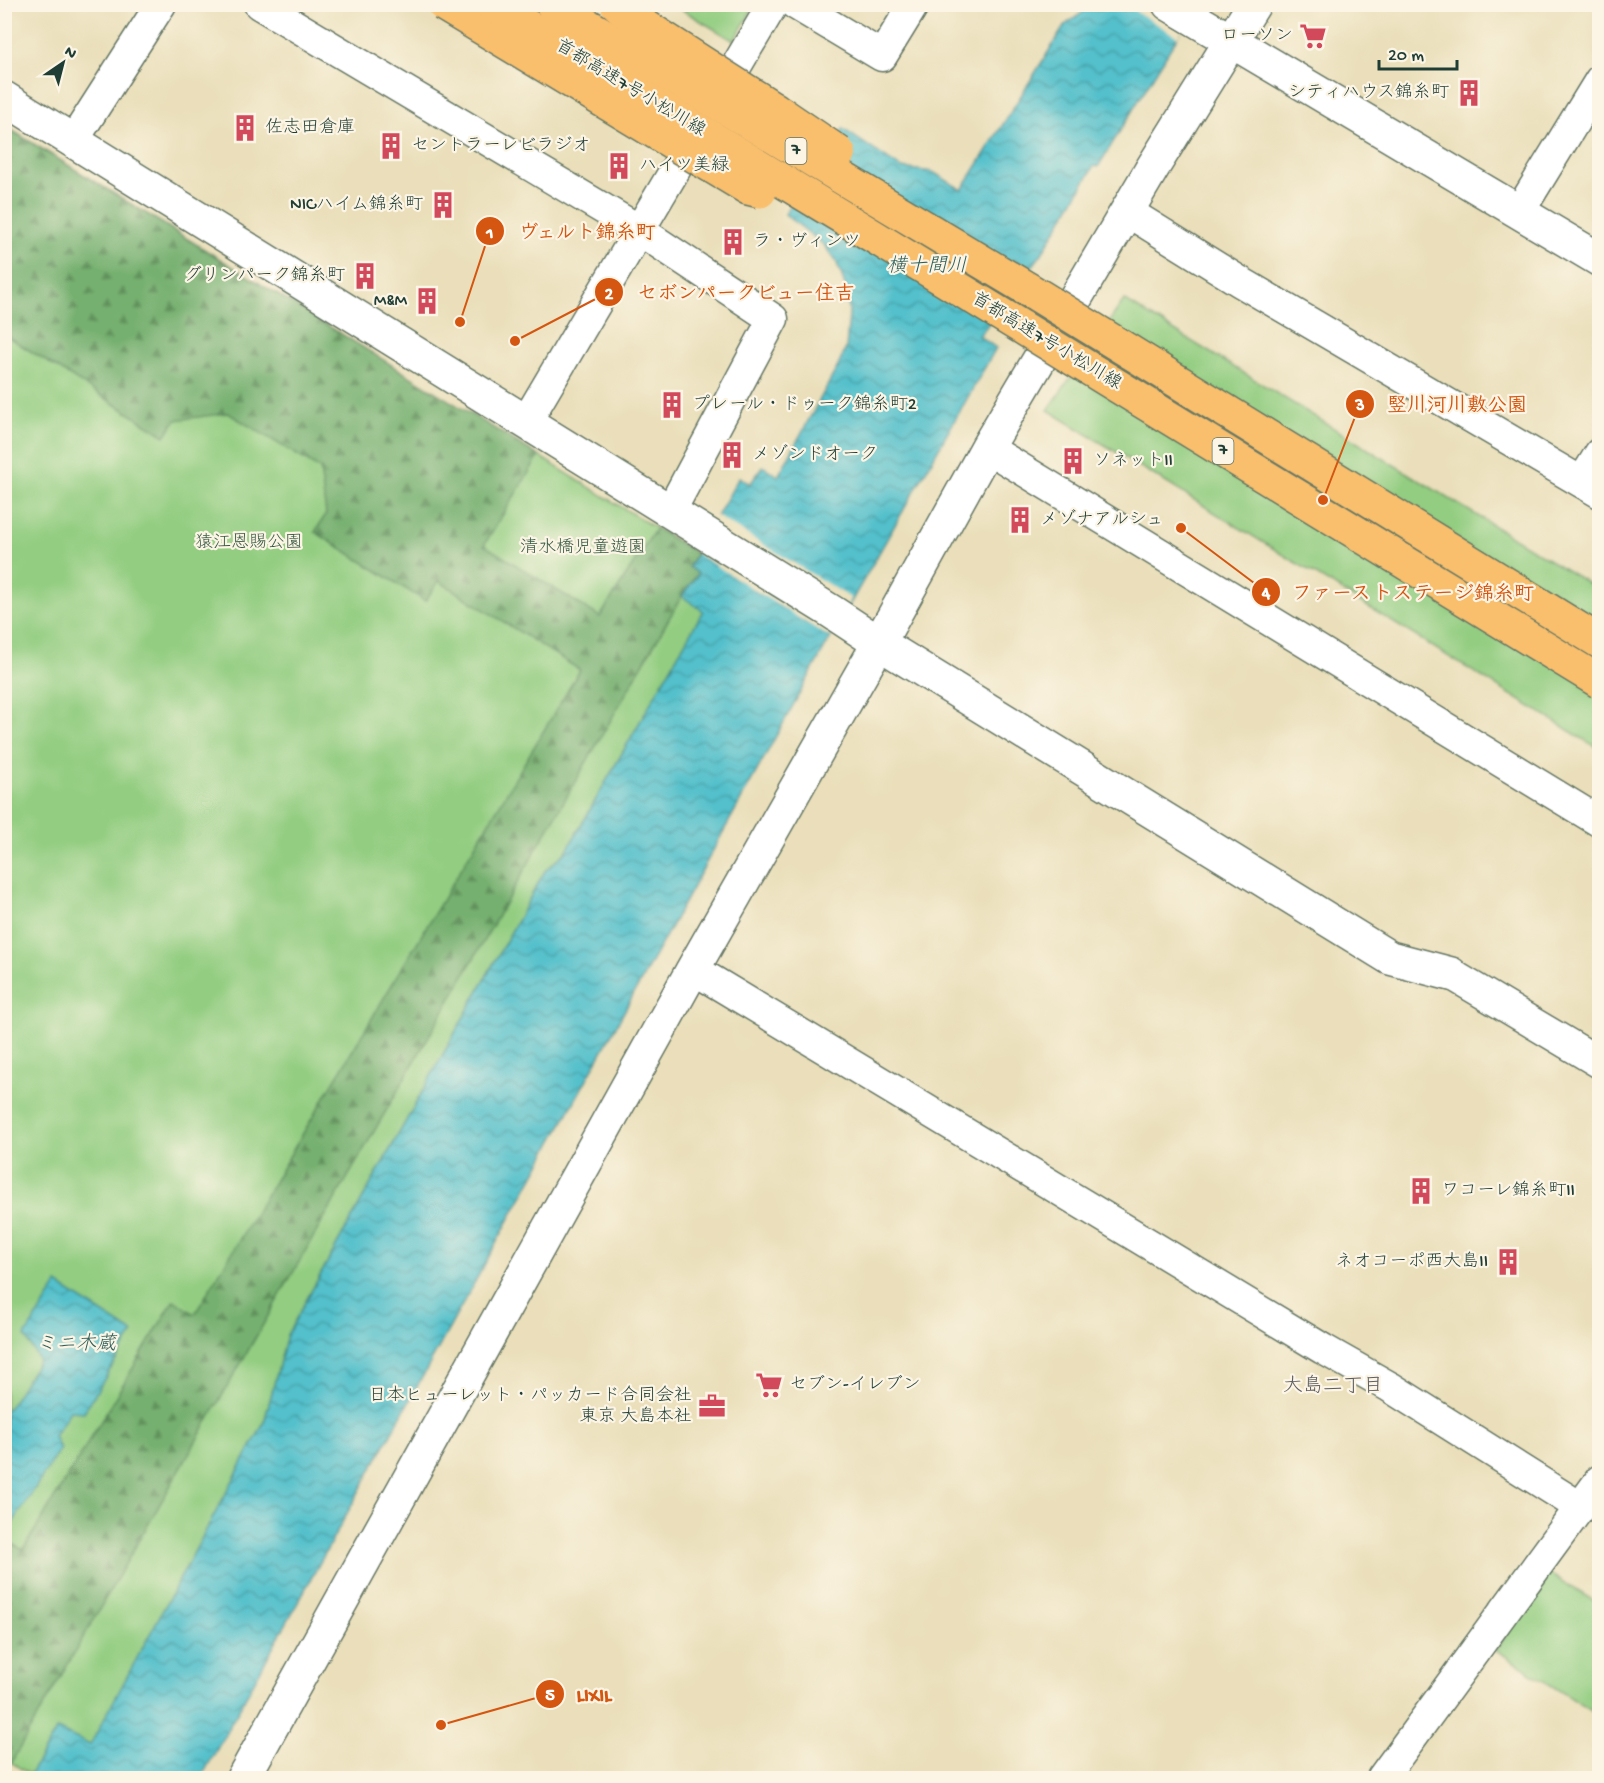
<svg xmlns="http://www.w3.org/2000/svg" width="1604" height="1783" viewBox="0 0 1604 1783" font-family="'Gochi Hand','Klee One',sans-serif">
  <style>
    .green { fill: #93cd81; stroke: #59855a; stroke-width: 1.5 }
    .forest { fill: url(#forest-firs); stroke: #4a7652; stroke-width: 1.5 }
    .water { fill: url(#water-waves); stroke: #397e80; stroke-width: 1.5 }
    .pier { fill: #eadfba }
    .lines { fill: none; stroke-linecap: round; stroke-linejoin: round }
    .minor-casing { stroke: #667663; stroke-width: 33 }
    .tertiary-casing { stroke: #667663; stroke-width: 36 }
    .minor { stroke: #fff; stroke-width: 30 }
    .tertiary { stroke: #fff; stroke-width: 33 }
    .motorway-bridge-casing { stroke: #667663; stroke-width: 36; stroke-linecap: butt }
    .motorway-bridge { stroke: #f9bf6d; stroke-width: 33 }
    .labels { text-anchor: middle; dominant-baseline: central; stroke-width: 4.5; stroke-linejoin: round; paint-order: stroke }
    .shield { fill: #fcf5e5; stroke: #617469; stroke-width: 1.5 }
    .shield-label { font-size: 16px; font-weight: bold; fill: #1f3d34 }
    .poi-label { font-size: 18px; fill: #1f3d34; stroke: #fcf5e5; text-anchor: start }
    .street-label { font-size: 18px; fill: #1f3d34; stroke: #fcf5e5 }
    .park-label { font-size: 18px; fill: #365a43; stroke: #fcf5e5 }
    .water-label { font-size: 20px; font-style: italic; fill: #2c5e5a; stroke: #fcf5e5 }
    .neighbourhood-label { font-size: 20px; fill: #5d5d62; stroke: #fcf5e5 }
    .leader { fill: none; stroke: #d45610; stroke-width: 2 }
    .callout-dot { fill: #d45610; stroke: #fcf5e5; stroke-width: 2 }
    .mark-label { font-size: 18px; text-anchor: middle; font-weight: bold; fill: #fff }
    .callout-label { font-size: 20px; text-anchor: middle; font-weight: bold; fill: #d45610; stroke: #fcf5e5; stroke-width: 4.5; stroke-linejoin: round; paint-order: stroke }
  </style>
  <defs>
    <pattern id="forest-firs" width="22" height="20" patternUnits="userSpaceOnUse" patternTransform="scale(1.5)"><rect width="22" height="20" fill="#76b06f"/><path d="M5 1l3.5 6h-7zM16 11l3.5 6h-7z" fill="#60905c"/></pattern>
    <pattern id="water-waves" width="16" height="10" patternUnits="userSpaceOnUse" patternTransform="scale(1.5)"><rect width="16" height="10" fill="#53c0cb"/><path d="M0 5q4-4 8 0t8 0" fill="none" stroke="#449da6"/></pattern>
  </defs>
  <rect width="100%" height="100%" fill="#fcf5e5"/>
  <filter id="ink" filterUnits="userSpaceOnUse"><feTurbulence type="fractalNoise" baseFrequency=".0167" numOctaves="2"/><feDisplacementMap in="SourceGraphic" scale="12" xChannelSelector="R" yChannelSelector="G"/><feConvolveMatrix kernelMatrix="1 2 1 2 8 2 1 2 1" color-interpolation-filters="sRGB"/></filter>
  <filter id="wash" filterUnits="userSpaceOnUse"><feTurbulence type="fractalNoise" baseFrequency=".008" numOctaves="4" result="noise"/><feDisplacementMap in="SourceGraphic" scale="24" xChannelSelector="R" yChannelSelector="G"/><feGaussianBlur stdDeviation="1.35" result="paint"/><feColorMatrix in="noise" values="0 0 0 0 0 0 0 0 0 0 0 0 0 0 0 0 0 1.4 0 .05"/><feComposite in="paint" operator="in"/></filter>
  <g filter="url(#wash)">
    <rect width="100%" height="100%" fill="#eadfba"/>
    <g class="green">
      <path d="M 674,5 L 755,5 L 734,41 Z"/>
      <path d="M 5,126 L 696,553 L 689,566 L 703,611 L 566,852 L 545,871 L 287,1335 L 264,1423 L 90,1746 L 57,1729 L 30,1775 L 5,1758 Z"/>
      <path d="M 1124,300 L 1599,590 L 1599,749 L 1048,410 Z"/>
      <path d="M 1548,1573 L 1599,1604 L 1599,1716 L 1496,1650 Z"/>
    </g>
    <path class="forest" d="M 4,126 L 539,456 L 484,545 L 600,617 L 656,528 L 696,553 L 689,566 L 698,573 L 682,596 L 11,1763 L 4,1758 L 5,1539 L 23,1550 L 174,1300 L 195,1314 L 580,670 L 439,581 L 425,601 L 315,532 L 326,514 L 320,469 L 228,413 L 176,420 L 165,436 L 5,335 Z"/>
    <g class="water">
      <path d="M 1093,5 L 1197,5 L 1098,167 L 1094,166 L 1041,255 L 979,336 L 996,348 L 822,653 L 201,1778 L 28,1778 L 57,1729 L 90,1745 L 264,1423 L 287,1335 L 545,871 L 566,852 L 703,611 L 682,596 L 698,574 L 689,567 L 739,477 L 750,484 L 763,466 L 778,476 L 838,366 L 846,348 L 849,315 L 848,296 L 842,276 L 836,261 L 824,245 L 785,214 L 843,129 L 901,168 L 933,172 L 962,190 L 1065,25 Z"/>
      <path d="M 57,1284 L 133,1333 L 84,1412 L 70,1411 L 54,1436 L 60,1449 L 9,1529 L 4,1526 L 5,1408 L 8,1409 L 39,1360 L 25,1336 Z"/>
    </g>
    <g class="pier">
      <path d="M 1125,5 L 1197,5 L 1178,37 Z"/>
      <path d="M 715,515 L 851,598 L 829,637 L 696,553 Z"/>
    </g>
  </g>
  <g filter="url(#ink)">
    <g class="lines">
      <defs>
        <g id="minor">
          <path d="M 259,4 L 639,230 L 773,319 L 670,512"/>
          <path d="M 795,4 L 882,56 L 914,4"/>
          <path d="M 73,141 L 161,4"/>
          <path d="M 1128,212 L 1239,281 L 1600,493"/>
          <path d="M 1519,212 L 1600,80"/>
          <path d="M 526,422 L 773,4"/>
          <path d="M 987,448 L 1600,822"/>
          <path d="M 1582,482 L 1600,453"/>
          <path d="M 693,969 L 1323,1349 L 1390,1387 L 1580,1507"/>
          <path d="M 1451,974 L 1600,1063"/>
          <path d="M 1382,1778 L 1600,1480"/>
        </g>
        <g id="tertiary">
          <path d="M 1169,4 L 1600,260"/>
          <path d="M 4,98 L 832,612 L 879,643 L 1390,958 L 1451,974"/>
          <path d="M 243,1778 L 693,969 L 879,643 L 987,448 L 1153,167 L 1254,4"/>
        </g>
      </defs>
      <use href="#minor" class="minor-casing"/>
      <use href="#tertiary" class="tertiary-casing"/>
      <use href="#minor" class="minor"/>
      <use href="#tertiary" class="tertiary"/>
      <defs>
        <g id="motorway-bridge">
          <path d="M 443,4 L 748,188 L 760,191"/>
          <path d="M 491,4 L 847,220 L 1600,682"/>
          <path d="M 552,4 L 1041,297 L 1600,642"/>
          <path d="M 617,4 L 637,21 L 776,110 L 839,153"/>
        </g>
      </defs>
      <use href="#motorway-bridge" class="motorway-bridge-casing"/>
      <use href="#motorway-bridge" class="motorway-bridge"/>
    </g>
  </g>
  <defs>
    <symbol id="supermarket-bare" viewBox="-9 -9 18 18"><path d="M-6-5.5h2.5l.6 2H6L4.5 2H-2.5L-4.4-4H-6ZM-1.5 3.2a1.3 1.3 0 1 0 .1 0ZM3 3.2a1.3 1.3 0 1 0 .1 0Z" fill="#d1495b" stroke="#fcf5e5" stroke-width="2.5" paint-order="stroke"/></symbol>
    <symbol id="building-bare" viewBox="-9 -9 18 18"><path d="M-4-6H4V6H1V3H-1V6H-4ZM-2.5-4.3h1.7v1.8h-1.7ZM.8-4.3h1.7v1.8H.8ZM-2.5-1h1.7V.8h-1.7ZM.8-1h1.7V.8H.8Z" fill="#d1495b" stroke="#fcf5e5" stroke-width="2.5" paint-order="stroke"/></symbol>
    <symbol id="office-bare" viewBox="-9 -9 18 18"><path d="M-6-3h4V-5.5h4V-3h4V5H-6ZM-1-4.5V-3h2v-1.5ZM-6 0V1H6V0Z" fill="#d1495b" stroke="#fcf5e5" stroke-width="2.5" paint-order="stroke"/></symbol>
  </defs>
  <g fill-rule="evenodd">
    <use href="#supermarket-bare" x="1294" y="17" width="38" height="38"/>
    <use href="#building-bare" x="1450" y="74" width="38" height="38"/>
    <use href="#building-bare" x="226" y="109" width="38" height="38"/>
    <use href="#building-bare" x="372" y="127" width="38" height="38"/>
    <use href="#building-bare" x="600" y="147" width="38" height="38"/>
    <use href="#building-bare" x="424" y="186" width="38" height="38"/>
    <use href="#building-bare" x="714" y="223" width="38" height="38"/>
    <use href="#building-bare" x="346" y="257" width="38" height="38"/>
    <use href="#building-bare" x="408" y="282" width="38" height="38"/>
    <use href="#building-bare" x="653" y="386" width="38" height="38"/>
    <use href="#building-bare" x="713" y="436" width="38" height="38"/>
    <use href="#building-bare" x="1054" y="442" width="38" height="38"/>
    <use href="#building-bare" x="1001" y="501" width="38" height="38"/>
    <use href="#building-bare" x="1402" y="1172" width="38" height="38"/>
    <use href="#building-bare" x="1489" y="1243" width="38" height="38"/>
    <use href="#supermarket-bare" x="750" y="1366" width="38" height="38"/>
    <use href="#office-bare" x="693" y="1387" width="38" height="38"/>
  </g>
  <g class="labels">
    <g class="shield">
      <rect x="785.5" y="138" width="21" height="26" rx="4.5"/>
      <rect x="1212.5" y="438" width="21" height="26" rx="4.5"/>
    </g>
    <g class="shield-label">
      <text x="796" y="151">7</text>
      <text x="1223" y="451">7</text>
    </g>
    <g class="poi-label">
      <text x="1293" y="36" text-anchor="end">ローソン</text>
      <text x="1449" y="93" text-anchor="end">シティハウス錦糸町</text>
      <text x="265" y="128">佐志田倉庫</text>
      <text x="411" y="146">セントラーレビラジオ</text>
      <text x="639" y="166">ハイツ美緑</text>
      <text x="423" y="205" text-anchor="end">NICハイム錦糸町</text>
      <text x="753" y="242">ラ・ヴィンツ</text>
      <text x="345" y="276" text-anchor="end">グリンパーク錦糸町</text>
      <text x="407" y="301" text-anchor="end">M&amp;M</text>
      <text x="692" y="405">プレール・ドゥーク錦糸町2</text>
      <text x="752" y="455">メゾンドオーク</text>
      <text x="1093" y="461">ソネットII</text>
      <text x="1040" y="520">メゾナアルシュ</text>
      <text x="1441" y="1191">ワコーレ錦糸町II</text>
      <text x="1488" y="1262" text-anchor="end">ネオコーポ西大島II</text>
      <text x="789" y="1385">セブン-イレブン</text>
      <text x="692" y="1396" text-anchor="end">日本ヒューレット・パッカード合同会社<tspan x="692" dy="21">東京 大島本社</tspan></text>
    </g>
    <g class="street-label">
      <text transform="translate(630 89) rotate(31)">首都高速7号小松川線</text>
      <text transform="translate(1046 342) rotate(31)">首都高速7号小松川線</text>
    </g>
    <g class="park-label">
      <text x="249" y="543">猿江恩賜公園</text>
      <text x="583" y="548">清水橋児童遊園</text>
    </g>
    <g class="water-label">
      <text x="927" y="267">横十間川</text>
      <text x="76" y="1345">ミニ木蔵</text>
    </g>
    <g class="neighbourhood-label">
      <text x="1333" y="1387">大島二丁目</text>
    </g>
  </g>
  <path class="leader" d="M460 322L490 231M515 341L609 292M1323 500L1360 404M1181 528L1266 592M441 1725L550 1694"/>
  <g class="callout-dot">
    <circle cx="460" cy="322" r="6"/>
    <circle cx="515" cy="341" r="6"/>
    <circle cx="1323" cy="500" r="6"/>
    <circle cx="1181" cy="528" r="6"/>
    <circle cx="441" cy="1725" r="6"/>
    <circle cx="490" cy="231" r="15"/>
    <circle cx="609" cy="292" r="15"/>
    <circle cx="1360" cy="404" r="15"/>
    <circle cx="1266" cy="592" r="15"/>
    <circle cx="550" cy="1694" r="15"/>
  </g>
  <g class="mark-label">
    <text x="490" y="238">1</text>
    <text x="609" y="299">2</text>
    <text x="1360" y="410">3</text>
    <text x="1266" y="598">4</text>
    <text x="550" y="1700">5</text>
  </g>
  <g class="callout-label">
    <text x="587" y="238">ヴェルト錦糸町</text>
    <text x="746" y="299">セボンパークビュー住吉</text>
    <text x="1457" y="411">竪川河川敷公園</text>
    <text x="1413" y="599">ファーストステージ錦糸町</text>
    <text x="594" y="1701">LIXIL</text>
  </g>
  <rect width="1604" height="1783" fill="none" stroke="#fcf5e5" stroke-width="24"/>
  <g transform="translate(63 63) rotate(35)" stroke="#fcf5e5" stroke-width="4.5" paint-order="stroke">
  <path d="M0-4.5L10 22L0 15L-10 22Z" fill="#1f3d34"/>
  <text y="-9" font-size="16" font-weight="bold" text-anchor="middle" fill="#1f3d34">N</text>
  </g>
  <path d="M1379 60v9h78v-9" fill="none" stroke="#1f3d34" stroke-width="3"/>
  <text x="1388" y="60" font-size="18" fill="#1f3d34" stroke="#fcf5e5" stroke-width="4.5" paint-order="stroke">20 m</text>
</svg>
